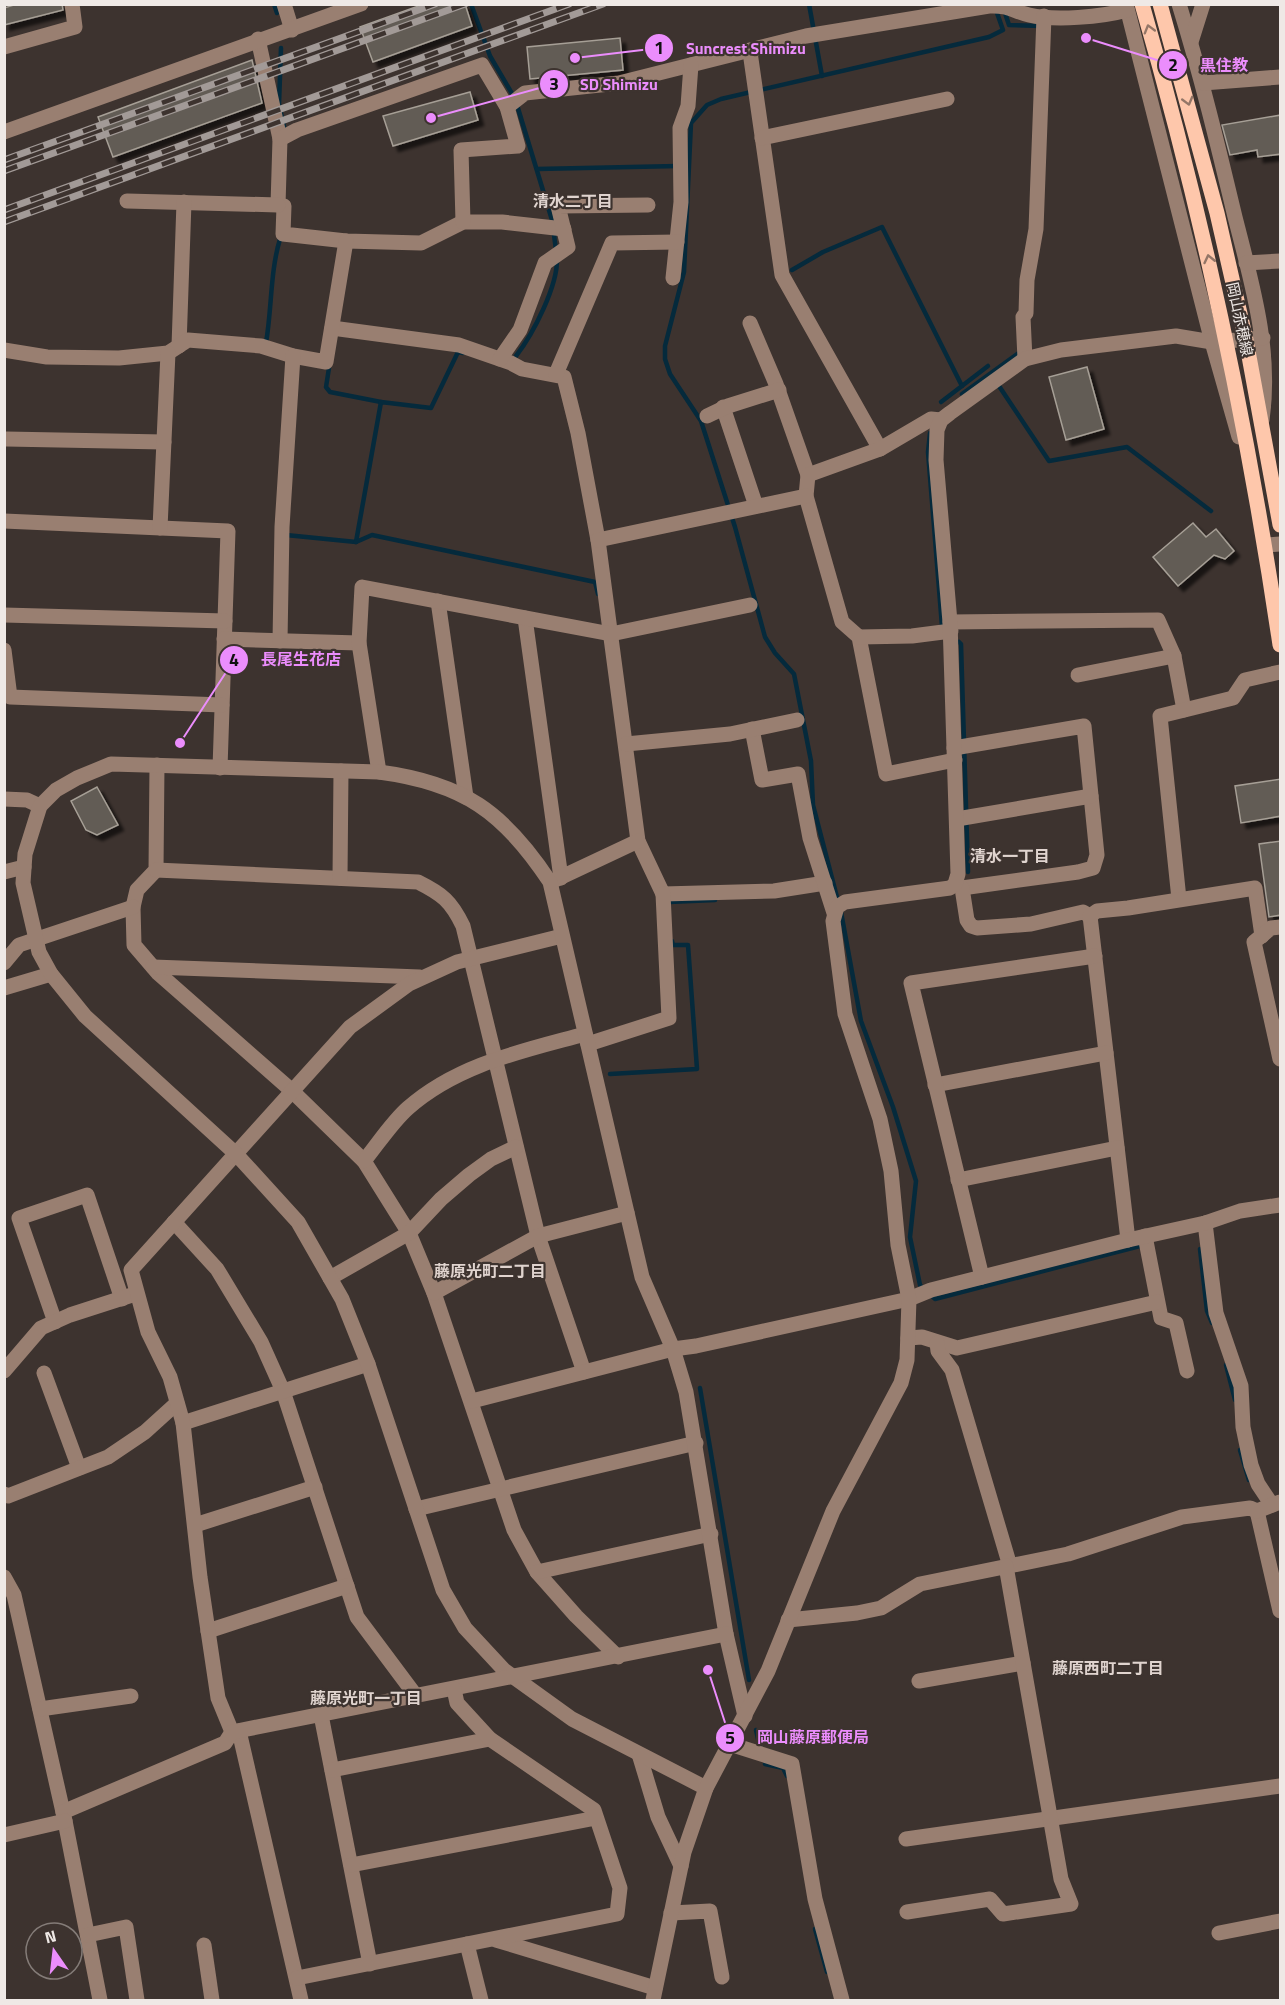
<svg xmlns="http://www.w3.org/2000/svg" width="1285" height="2005" viewBox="0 0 1285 2005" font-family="'Titillium Web','Noto Sans JP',sans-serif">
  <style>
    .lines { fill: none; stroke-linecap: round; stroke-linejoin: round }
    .stream { stroke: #052a3c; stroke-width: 4.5 }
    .building { fill: #625c54; stroke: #a69f96; stroke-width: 1.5; filter: url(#shadow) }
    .minor { stroke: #997f71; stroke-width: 15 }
    .major { stroke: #fec7ab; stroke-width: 15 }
    .rail-casing { stroke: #a29a97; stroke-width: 7 }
    .rail { stroke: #3d332f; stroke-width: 4.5; stroke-dasharray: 14; stroke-linecap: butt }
    .oneway { stroke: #947667 }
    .labels { text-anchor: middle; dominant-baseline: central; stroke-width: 4.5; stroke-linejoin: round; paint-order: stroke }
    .street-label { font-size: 15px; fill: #efe9e6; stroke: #3d332f }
    .neighbourhood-label { font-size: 16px; font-weight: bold; fill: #e0d4cf; stroke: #3d332f }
    .leader { fill: none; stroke: #eb8dfc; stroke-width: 2 }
    .callout-dot { fill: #eb8dfc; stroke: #3d332f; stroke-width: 2 }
    .mark-label { font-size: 18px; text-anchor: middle; font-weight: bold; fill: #111 }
    .callout-label { font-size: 16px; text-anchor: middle; font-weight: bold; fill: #eb8dfc; stroke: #3d332f; stroke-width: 4.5; stroke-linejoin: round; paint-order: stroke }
  </style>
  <defs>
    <filter id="shadow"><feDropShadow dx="5.5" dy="5.5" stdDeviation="1.5" flood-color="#0009"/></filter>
  </defs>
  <rect width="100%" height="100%" fill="#3d332f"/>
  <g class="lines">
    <g class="stream">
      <path d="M 274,4 L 277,13"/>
      <path d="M 471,4 L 490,56 L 514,97"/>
      <path d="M 809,4 L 822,76"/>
      <path d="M 1004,10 L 1009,25 L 1042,26"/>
      <path d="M 281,48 L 279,104 L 285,131"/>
      <path d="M 517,105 L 552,220 L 556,250"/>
      <path d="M 537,169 L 678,166"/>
      <path d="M 792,270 L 823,252 L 882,227 L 962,386"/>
      <path d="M 266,343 C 272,308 270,272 280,239"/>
      <path d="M 516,356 C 533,334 558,286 557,258"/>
      <path d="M 325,366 L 329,368 L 326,387 L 330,392 L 381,402"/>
      <path d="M 997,383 L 1049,461 L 1127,447 L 1211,511"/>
      <path d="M 962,394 L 1020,352"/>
      <path d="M 941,402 L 988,366"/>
      <path d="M 930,433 L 928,452 L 942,626"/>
      <path d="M 286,535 L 356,542 L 381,402 L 431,408 L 458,352 L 463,353"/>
      <path d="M 356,542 L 372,535 L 595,582 L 598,594"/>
      <path d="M 959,642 L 961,644 L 968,872"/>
      <path d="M 668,900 L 669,902 L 715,900"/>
      <path d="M 838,901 L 813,805 L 811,761 L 794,674 L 775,653 L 765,637 L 735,527 L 701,421 L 670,374 L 665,359 L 665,346 L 684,272 L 691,123 L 707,105 L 721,99 L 989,37 L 1003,30 L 996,10"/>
      <path d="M 841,912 L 861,1021 L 893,1107 L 916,1181 L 910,1237 L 920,1285 L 924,1289"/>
      <path d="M 610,1074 L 697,1069 L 688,945 L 673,945 L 672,941"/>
      <path d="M 1200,1249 L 1207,1311 L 1212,1323"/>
      <path d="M 930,1294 L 935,1299 L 1140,1246"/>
      <path d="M 1226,1365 L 1235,1400"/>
      <path d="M 700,1388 L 749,1680"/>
      <path d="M 1240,1450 L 1249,1480"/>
      <path d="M 756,1730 L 760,1748"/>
      <path d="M 765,1764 L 783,1768 L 787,1776"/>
      <path d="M 815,1929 L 827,1972"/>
    </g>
  </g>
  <g class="building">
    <path d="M 17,4 L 62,4 L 63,10 L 4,25 L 4,8 Z"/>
    <path d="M 424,4 L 465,4 L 472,26 L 373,62 L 360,27 Z"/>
    <path d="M 620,38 L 623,70 L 530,79 L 527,47 Z"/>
    <path d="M 252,60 L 262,103 L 113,157 L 98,117 Z"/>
    <path d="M 470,92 L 478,120 L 393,146 L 383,116 Z"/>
    <path d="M 1281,115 L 1281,154 L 1258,157 L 1257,150 L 1230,155 L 1222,125 Z"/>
    <path d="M 1087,367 L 1104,429 L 1066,440 L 1049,377 Z"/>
    <path d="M 1193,523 L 1206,537 L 1216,529 L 1234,551 L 1225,559 L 1214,555 L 1178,586 L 1153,557 Z"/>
    <path d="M 1281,779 L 1281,816 L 1241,823 L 1235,786 Z"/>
    <path d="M 97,787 L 118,825 L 97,835 L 86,830 L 71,801 Z"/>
    <path d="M 1281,841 L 1281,915 L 1269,917 L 1259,844 Z"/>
  </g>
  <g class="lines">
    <g class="minor">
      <path d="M 284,4 L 292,30"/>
      <path d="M 1126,4 L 1212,342 L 1239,437"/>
      <path d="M 1179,4 C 1201,75 1218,146 1235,217 C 1252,284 1272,350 1262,420"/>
      <path d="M 258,39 L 280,139 L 278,205 L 284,206 L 283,234 L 346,241 L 421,243 L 463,222 L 502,222 L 564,229"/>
      <path d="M 1191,42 L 1203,4"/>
      <path d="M 4,47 L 75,27 L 72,4"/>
      <path d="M 750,52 L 782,275 L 880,449"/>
      <path d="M 1203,83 L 1280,77"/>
      <path d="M 507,107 L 525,93 L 619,83 L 806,36 L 989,6 C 1008,5 1013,11 1029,15 C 1055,21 1102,17 1127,10"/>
      <path d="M 4,132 L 361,4"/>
      <path d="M 762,138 L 947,99"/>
      <path d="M 280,139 L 297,130 L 482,65 L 507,107 L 518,146 L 461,150 L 463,222"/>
      <path d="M 127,201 L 278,205"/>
      <path d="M 1246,263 L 1280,261"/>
      <path d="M 673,278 L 681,202 L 680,128 L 688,106 L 691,65"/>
      <path d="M 750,323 L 776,384 L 808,475"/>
      <path d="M 332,328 L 459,345 L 511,363 L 522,369 L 564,377 L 578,433 L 598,540 L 638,841 L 663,894 L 774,891 L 825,883"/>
      <path d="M 179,346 L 184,202"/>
      <path d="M 4,350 L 47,357 L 119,358 L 168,353 L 188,340 L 261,346 L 293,356 L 326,362 L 346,241"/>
      <path d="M 500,359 L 520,330 L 545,263 L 568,247 L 558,206 L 648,205"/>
      <path d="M 1025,359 L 1023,317 L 1026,313 L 1027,280 L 1036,229 L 1044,16"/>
      <path d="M 556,374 L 612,243 L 677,242"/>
      <path d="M 723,407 L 756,506"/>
      <path d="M 707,416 L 728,406 L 779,390"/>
      <path d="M 941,420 L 931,419 L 880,449 L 808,475 L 806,496 L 842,622 L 859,637 L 886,774 L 955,760"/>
      <path d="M 6,439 L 164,442"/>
      <path d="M 4,521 L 228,531 L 220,768"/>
      <path d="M 160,528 L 168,353"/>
      <path d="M 598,540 L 806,496"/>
      <path d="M 1266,545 L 1280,544"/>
      <path d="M 438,601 L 466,797"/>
      <path d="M 4,615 L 225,621"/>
      <path d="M 525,618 L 561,878"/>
      <path d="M 950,622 L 1158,620 L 1174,656 L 1184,710"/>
      <path d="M 859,637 L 912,636 L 951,631"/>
      <path d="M 224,639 L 359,643"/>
      <path d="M 280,641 L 282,527 L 293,356"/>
      <path d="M 4,650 L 10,697 L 222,705"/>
      <path d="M 1078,675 L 1174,656"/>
      <path d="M 752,729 L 762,780 L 798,774 L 810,838 L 834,913"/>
      <path d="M 626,744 L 730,734 L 797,720"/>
      <path d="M 954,748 L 1084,726 L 1097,855 L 1093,868 L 1078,872 L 962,888"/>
      <path d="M 157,765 L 156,870 L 137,890 L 133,907 L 134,945 L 158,973 L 291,1090 L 364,1161 L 409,1233 L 434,1293 L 514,1530 L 537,1572 L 576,1616 L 618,1657"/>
      <path d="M 379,772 L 359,643 L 362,587 L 611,634 L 750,605"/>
      <path d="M 4,799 L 27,800 L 40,806"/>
      <path d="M 957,819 L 1091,796"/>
      <path d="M 156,870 L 418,882 C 442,894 451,901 463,926 L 538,1236 L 584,1372"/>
      <path d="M 4,872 L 24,867"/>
      <path d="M 340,878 L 341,771"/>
      <path d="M 553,881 L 638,841"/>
      <path d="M 955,884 L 962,888 L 967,920 L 971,926 L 977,928 L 1031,924 L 1083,912 L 1090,916 L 1128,1240"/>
      <path d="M 1179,899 L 1160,716 L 1233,698 L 1245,680 L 1280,672"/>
      <path d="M 1090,916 L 1097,911 L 1128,908 L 1255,888 L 1262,936"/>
      <path d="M 1280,927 L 1271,928 L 1254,942 L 1280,1059"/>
      <path d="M 4,963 L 19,945 L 133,907"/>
      <path d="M 153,967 L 420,977"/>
      <path d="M 4,988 L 51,974"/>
      <path d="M 588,1044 L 669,1018 L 663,894"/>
      <path d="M 935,1085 L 1106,1053"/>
      <path d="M 364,1161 C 378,1144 392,1122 408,1108 C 458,1064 523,1051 585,1034"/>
      <path d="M 958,1180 L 1117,1148"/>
      <path d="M 174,1222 L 217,1269 L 261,1342 L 283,1391 L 357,1617 L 416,1696"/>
      <path d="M 1205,1223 L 1216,1313 L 1241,1386 L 1243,1427 L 1251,1465 L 1258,1484 L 1272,1505"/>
      <path d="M 1145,1236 L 1161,1318 L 1176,1323 L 1187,1371"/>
      <path d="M 982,1277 L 911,983 L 1095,956"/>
      <path d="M 330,1278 L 409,1233 L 441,1199 L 469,1175 L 491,1159 L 516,1147"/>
      <path d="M 434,1293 L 538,1236 L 627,1213"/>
      <path d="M 55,1322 L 19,1218 L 87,1195 L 122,1299"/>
      <path d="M 908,1338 L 922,1337 L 957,1348 L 1157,1302"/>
      <path d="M 937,1343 L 938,1351 L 952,1370 L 1010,1566"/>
      <path d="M 4,1371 L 41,1328 L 70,1315 L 132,1295"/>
      <path d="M 44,1373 L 79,1468"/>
      <path d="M 472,1401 L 673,1349 L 696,1346 L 909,1299 L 931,1290 L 1128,1240 L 1205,1223 L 1240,1211 L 1280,1205"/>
      <path d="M 183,1423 L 368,1364"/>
      <path d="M 4,1494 L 8,1496 L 108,1457 L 145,1432 L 177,1403"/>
      <path d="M 416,1509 L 696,1443"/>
      <path d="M 1257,1511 L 1280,1611"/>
      <path d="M 195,1525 L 315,1487"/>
      <path d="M 537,1572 L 711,1534"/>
      <path d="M 4,1577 L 14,1595 L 65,1821 L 100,2000"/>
      <path d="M 788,1620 L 857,1613 L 881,1608 L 920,1584 L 1068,1554 L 1182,1517 L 1250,1508 L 1257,1511 L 1280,1502"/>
      <path d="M 208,1631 L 347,1586"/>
      <path d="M 919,1681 L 1023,1663"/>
      <path d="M 40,1709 L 131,1696"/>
      <path d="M 321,1715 L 370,1964"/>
      <path d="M 239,1731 L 301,2000"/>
      <path d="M 232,1732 L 218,1698 L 200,1577 L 183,1423 L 170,1377 L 148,1332 L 131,1270 L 350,1027 L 409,984 L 457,962 L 562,936"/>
      <path d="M 730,1744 L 792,1764 L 815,1899 L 842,2000"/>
      <path d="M 639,1754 L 658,1817 L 681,1866"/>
      <path d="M 332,1770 L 490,1739"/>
      <path d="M 706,1788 L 572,1719 L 504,1670 L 465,1628 L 443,1590 L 368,1364 L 342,1299 L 298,1222 L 236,1154 L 85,1016 L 51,974 L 39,952 L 23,883 L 25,854 L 40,806 L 56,790 L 77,778 L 111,764 L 379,772 C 463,783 504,812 550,882 L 642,1277 L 673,1349 L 686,1392 L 726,1634 L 745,1716"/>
      <path d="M 63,1812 L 225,1743 L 232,1732 L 726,1634"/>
      <path d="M 4,1835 L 65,1821"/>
      <path d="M 906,1839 L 1280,1786"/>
      <path d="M 351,1865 L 596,1818"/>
      <path d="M 907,1912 L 990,1899 L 1003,1914 L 1071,1904 L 1061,1879 L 1006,1566"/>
      <path d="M 671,1913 L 710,1911 L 722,1977"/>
      <path d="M 1219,1933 L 1280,1921"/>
      <path d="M 88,1935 L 126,1927 L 137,2000"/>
      <path d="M 496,1940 L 655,1988"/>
      <path d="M 467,1944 L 481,2000"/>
      <path d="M 204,1945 L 212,2000"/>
      <path d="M 297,1978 L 617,1914 L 620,1888 L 594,1810 L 490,1739 L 457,1703 L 454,1689"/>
      <path d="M 653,2000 L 684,1852 L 706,1788 L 768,1671 L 833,1511 L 901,1383 L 907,1360 L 909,1299 L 898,1245 L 891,1171 L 880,1119 L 845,1014 L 833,921 L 837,907 L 845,902 L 950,888 L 955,884 L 958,874 L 950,622 L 936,460 L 937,430 L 941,420 L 950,413 L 1025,359 L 1061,350 L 1176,336 L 1212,342 L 1263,338"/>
    </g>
    <g class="major">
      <path d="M 1142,4 C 1203,215 1248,428 1280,645"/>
      <path d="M 1160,4 L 1217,213 L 1246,340 L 1280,525"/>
    </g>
    <defs>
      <g id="rail">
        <path d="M 4,160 L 435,4"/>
        <path d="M 4,171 L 465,4"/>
        <path d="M 4,210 L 569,4"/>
        <path d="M 4,222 L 603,4"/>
      </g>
    </defs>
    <use href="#rail" class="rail-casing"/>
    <use href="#rail" class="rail"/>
  </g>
  <defs><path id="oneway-chevron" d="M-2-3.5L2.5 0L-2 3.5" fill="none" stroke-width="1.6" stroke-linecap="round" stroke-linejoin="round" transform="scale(1.5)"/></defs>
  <g class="oneway">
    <use href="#oneway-chevron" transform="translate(1149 29) rotate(-106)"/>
    <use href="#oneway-chevron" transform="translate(1188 101) rotate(75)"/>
    <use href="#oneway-chevron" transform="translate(1209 259) rotate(-103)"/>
  </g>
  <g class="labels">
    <g class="street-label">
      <text transform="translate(1240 319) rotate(78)">岡山赤穂線</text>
    </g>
    <g class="neighbourhood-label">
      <text x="573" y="201">清水二丁目</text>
      <text x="1010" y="856">清水一丁目</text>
      <text x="490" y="1271">藤原光町二丁目</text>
      <text x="1108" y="1668">藤原西町二丁目</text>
      <text x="366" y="1698">藤原光町一丁目</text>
    </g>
  </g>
  <path class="leader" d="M575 58L659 48M1086 38L1173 65M431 118L554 84M180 743L234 660M708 1670L730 1738"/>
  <g class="callout-dot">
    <circle cx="575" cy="58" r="6"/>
    <circle cx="1086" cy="38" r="6"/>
    <circle cx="431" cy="118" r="6"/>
    <circle cx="180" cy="743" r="6"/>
    <circle cx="708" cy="1670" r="6"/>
    <circle cx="659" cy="48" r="15"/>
    <circle cx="1173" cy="65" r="15"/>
    <circle cx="554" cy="84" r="15"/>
    <circle cx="234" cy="660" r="15"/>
    <circle cx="730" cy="1738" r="15"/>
  </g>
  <g class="mark-label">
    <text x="659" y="54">1</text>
    <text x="1173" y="71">2</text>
    <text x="554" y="90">3</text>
    <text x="234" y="666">4</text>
    <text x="730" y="1744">5</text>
  </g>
  <g class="callout-label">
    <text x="746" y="54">Suncrest Shimizu</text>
    <text x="1224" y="71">黒住教</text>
    <text x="619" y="90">SD Shimizu</text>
    <text x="301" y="665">長尾生花店</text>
    <text x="813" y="1743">岡山藤原郵便局</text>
  </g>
  <rect width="1285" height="2005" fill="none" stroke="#efe9e6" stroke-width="12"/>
  <g transform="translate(54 1951) rotate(346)"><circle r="28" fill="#3d332f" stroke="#847c78" stroke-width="1.5"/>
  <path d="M0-4.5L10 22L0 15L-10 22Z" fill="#eb8dfc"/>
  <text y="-9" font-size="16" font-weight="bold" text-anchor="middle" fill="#efe9e6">N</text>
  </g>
</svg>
